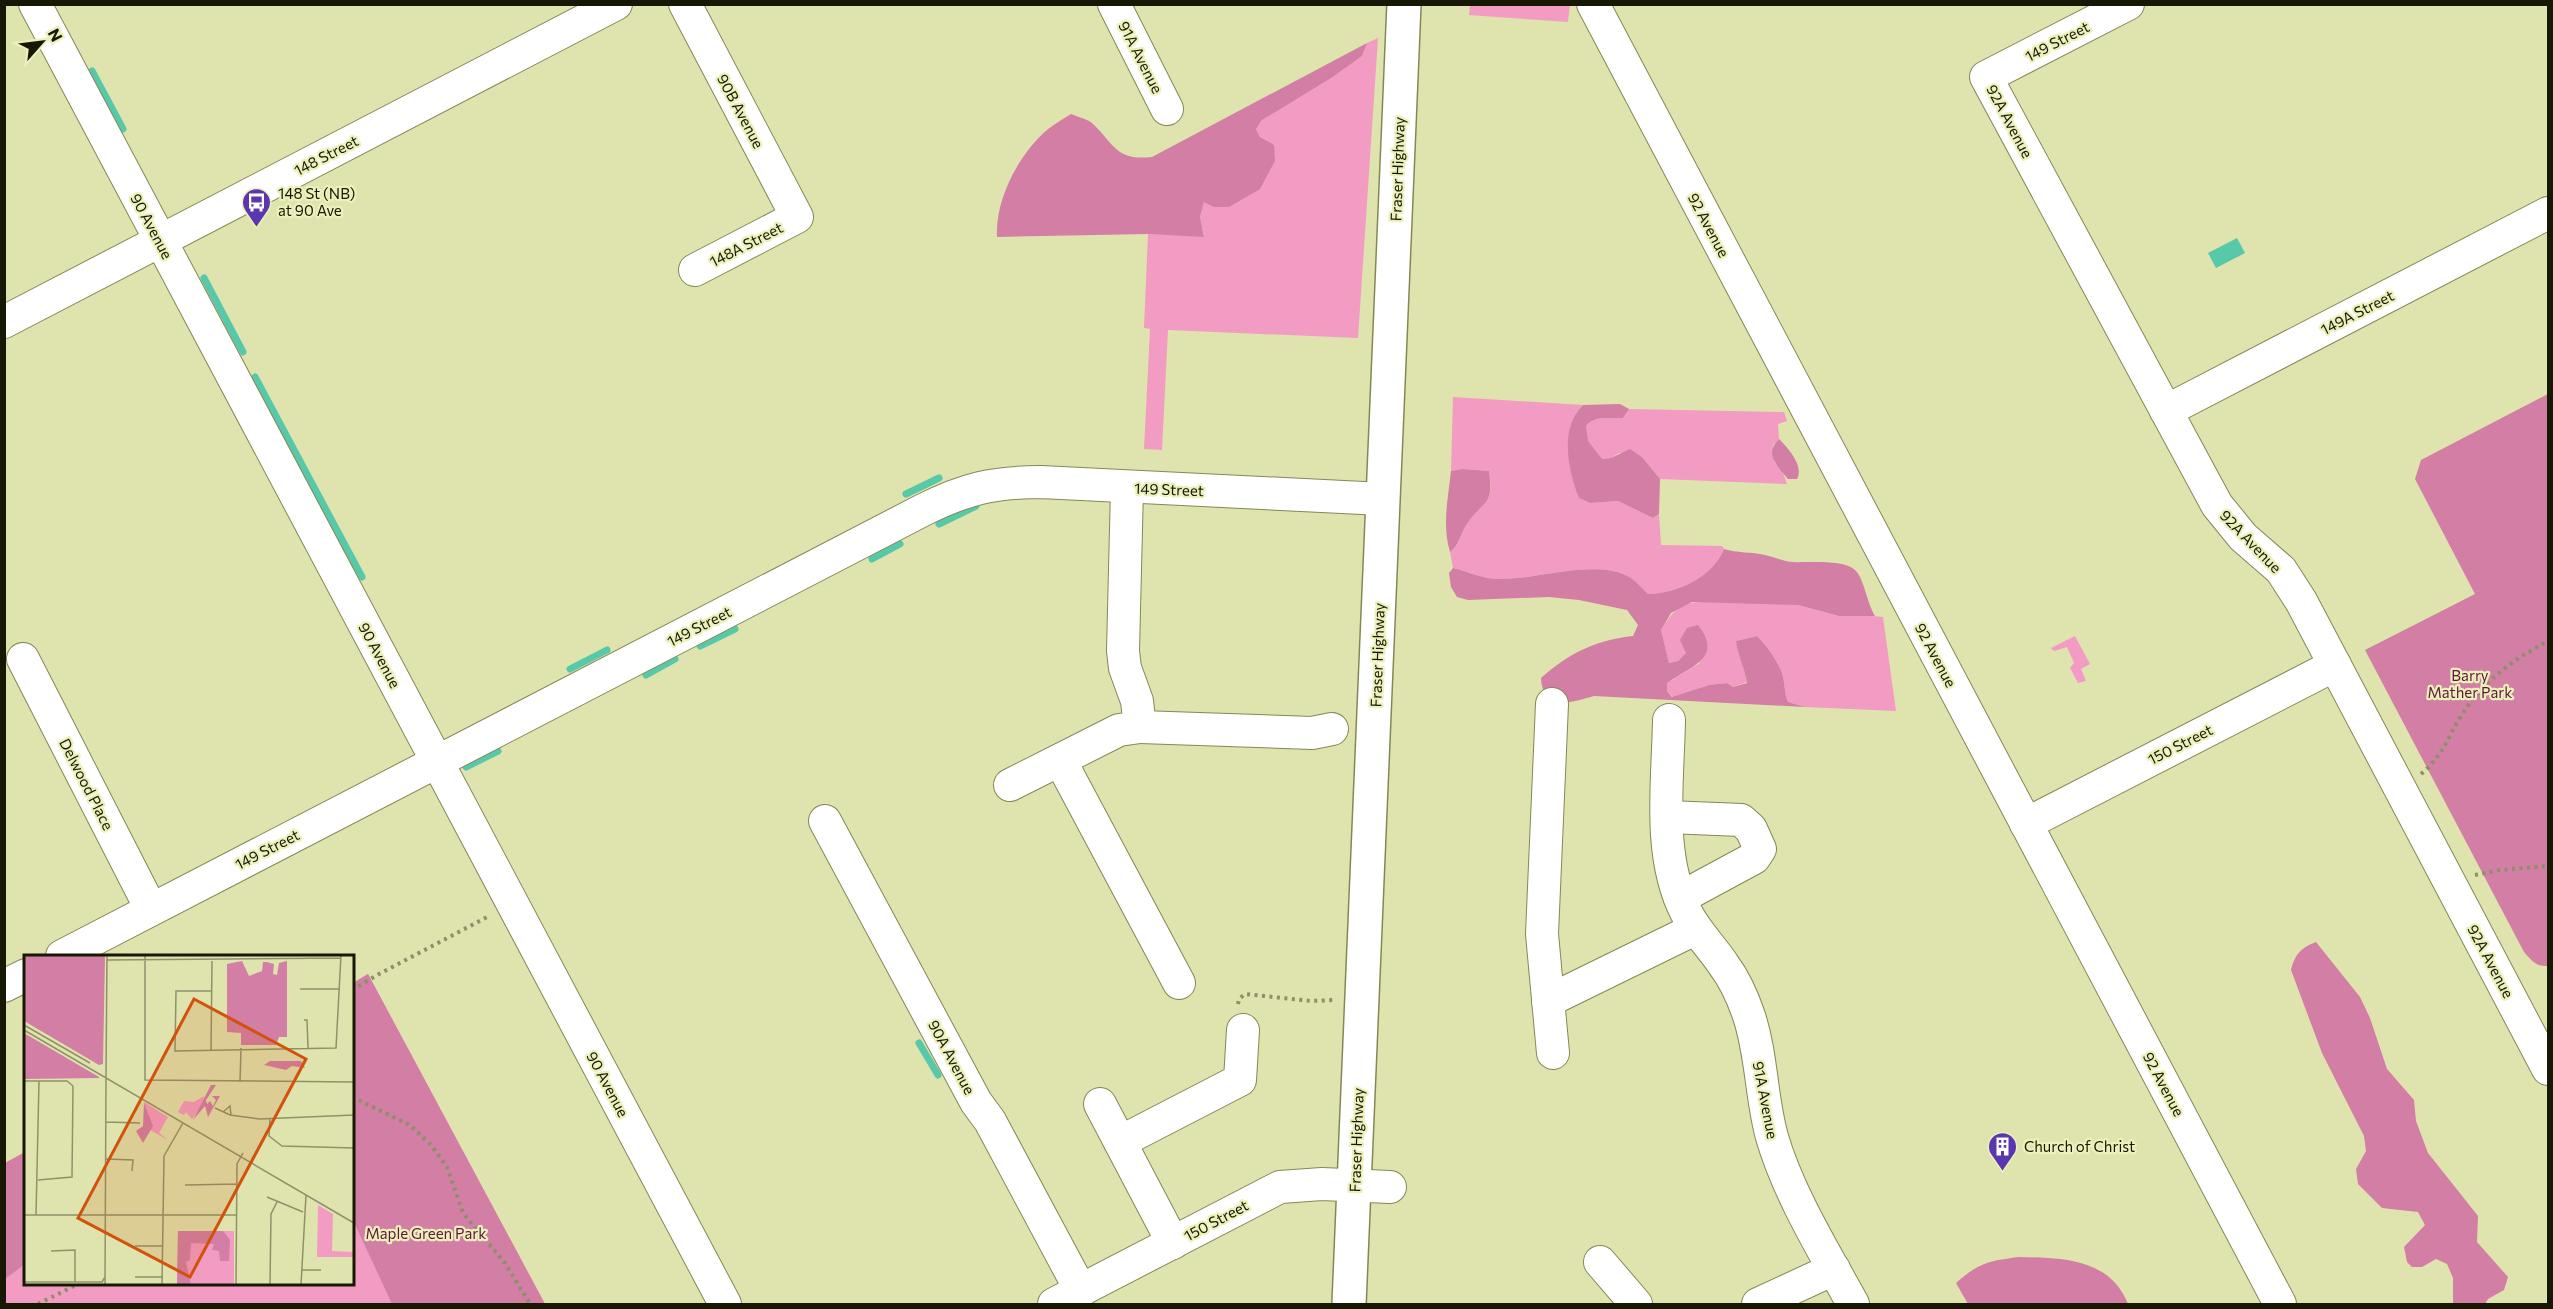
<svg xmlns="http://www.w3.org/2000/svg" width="2553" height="1309" viewBox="0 0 2553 1309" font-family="Commissioner,sans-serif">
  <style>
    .green { fill: #f29cc3 }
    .forest { fill: #d27ea5 }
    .water { fill: #58c9a8 }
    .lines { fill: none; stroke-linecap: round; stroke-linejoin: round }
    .stream { stroke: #58c9a8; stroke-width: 7 }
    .minor-casing { stroke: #858856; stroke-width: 34 }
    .major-casing { stroke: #858856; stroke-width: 36 }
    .path { stroke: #8c8f67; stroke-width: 4; stroke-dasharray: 3 4.5; stroke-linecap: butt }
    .minor { stroke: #fff; stroke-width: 32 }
    .major { stroke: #fff; stroke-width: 33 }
    .labels { text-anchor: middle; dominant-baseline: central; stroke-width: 4.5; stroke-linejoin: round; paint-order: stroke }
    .street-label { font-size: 15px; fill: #171804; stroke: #ecf0ba }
    .poi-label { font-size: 15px; fill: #171804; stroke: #ecf0ba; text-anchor: start }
    .park-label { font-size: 15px; fill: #5f143e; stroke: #ecf0ba }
    .inset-road { fill: none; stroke: #8f9269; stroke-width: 1.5 }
    .view { fill: #d3520b; fill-opacity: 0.15; stroke: #d3520b; stroke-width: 3 }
    .inset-edge { fill: none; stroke: #171804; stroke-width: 3 }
  </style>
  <rect width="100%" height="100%" fill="#dfe3ad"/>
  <g class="green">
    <path d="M 1570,4 L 1568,22 L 1469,15 L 1470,5 Z"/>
    <path d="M 1378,38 L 1358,338 L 1168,330 L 1162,450 L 1144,449 L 1150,329 L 1144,328 L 1148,234 L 1204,236 L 1200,217 L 1204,202 L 1273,145 L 1260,137 L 1256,129 L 1262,120 L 1362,56 L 1367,43 Z"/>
    <path d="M 1453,397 L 1583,405 C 1558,429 1573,468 1579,498 L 1590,503 L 1618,501 L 1653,518 L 1659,514 L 1661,545 L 1722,546 L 1724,549 C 1712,578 1677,593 1648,594 C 1643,589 1637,582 1631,578 C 1599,558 1539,579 1503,579 C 1485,580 1470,572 1453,568 L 1450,552 C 1460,544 1460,534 1467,524 C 1483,500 1495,506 1489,471 L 1465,469 L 1451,471 Z"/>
    <path d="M 1629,409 L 1784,412 L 1787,421 L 1778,424 L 1779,439 L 1773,445 L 1774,462 L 1783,473 L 1787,484 L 1660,479 L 1643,458 L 1619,453 L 1611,458 L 1601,459 L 1587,441 L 1586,426 C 1597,414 1608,420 1623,418 Z"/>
    <path d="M 1722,601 L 1798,605 L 1839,616 L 1852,614 L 1883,617 L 1896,711 L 1805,707 L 1788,702 C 1784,692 1785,682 1782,673 C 1777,660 1767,646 1757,636 L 1736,641 C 1737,655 1745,668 1747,682 L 1733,687 L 1727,683 L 1709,685 L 1673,697 L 1667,691 L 1667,683 L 1700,663 L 1686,653 L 1678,661 L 1669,663 L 1661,630 C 1679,600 1689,602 1722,601 Z"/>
    <path d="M 2075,636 L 2090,664 L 2081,669 L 2086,681 L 2078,683 L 2070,668 L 2074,663 L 2067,647 L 2054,651 L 2051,648 Z"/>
    <path d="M 368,974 L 545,1304 L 5,1304 L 5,1163 L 25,1152 L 26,1284 L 352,1284 L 353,983 Z"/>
  </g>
  <g class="forest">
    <path d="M 1367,43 L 1362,56 L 1331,78 L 1262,120 L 1256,129 L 1260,137 L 1274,145 L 1275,161 L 1260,189 L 1229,207 L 1214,207 L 1204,202 L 1200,217 L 1204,237 L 1148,234 L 997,237 C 995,199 1019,154 1047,130 C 1054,124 1063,119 1071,114 C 1078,117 1088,119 1093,124 C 1115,145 1116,161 1152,157 Z"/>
    <path d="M 2548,394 L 2548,966 C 2536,967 2531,960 2524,952 L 2365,650 L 2475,594 L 2415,479 L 2421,460 Z"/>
    <path d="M 1620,404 L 1629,409 L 1623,418 C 1609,420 1596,414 1586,426 L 1588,441 L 1602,459 L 1611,458 L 1630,449 L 1643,458 L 1660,479 L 1659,514 L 1653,518 L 1618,501 L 1590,503 L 1579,498 C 1568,470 1559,428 1583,405 Z"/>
    <path d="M 1779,439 C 1789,449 1804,466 1797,479 L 1788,479 C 1777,466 1764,454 1779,439 Z"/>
    <path d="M 1463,469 L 1489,471 C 1494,507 1484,499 1467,524 C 1460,534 1460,544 1450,552 C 1442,525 1448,499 1451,471 Z"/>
    <path d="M 1724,549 C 1737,553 1751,552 1765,555 C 1774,557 1782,561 1792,562 C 1807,563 1843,559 1855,570 C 1864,578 1867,603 1875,616 L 1839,616 L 1798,605 L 1692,602 L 1671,613 L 1661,630 L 1669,663 L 1678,661 L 1686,653 L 1680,640 L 1687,628 L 1698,625 C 1724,658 1691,666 1667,683 L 1667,691 L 1672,697 L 1709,685 L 1727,683 L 1733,687 L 1747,683 C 1745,668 1737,655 1736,641 L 1757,636 C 1767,646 1777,660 1782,673 C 1785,682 1784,692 1788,702 L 1805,707 L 1594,696 C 1569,703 1543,712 1541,678 C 1569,653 1596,640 1633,636 L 1638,625 L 1627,610 L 1579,600 L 1549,597 L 1468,600 L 1457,597 L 1451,587 L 1449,573 L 1453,568 C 1470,572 1485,580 1503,579 C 1539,579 1599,558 1631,578 C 1637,582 1643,589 1648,594 C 1677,593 1712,578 1724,549 Z"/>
    <path d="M 2316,942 L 2360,997 L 2370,1018 L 2387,1069 L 2414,1100 L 2416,1121 L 2428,1153 L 2478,1216 L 2477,1242 L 2508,1277 L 2504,1290 L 2488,1299 L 2485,1304 L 2453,1304 L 2453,1278 L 2447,1264 L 2436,1259 L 2422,1267 L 2412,1267 L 2407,1262 L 2404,1247 L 2425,1225 L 2418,1212 L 2382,1208 L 2358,1184 L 2356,1169 L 2366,1151 L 2364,1136 L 2322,1053 L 2291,970 C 2295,955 2300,948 2316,942 Z"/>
    <path d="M 368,974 L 545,1304 L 392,1304 L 353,1220 L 353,983 Z"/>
    <path d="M 25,1152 L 25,1264 L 5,1279 L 5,1163 Z"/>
    <path d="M 2019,1257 C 2062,1258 2110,1258 2128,1304 L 1968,1304 L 1956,1283 C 1980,1262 1989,1261 2019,1257 Z"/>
  </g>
  <path class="water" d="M 2237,238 L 2245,253 L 2216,268 L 2208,253 Z"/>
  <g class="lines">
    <g class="stream">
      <path d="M 92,71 L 123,129"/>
      <path d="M 204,278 L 243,352"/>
      <path d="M 255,377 L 362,577"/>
      <path d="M 906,494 L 939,478"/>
      <path d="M 939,524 L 976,506"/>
      <path d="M 872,559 L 900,544"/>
      <path d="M 700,646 L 735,629"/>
      <path d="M 570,669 L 607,650"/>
      <path d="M 646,675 L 675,659"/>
      <path d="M 466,767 L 498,751"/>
      <path d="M 919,1043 L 938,1075"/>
    </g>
    <defs>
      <g id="minor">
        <path d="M 35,4 L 725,1304"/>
        <path d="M 685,4 L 797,217 L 695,270"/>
        <path d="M 1114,4 L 1167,109"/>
        <path d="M 1593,4 L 2280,1304"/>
        <path d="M 2128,4 L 1986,77 L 2217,505 L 2243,537 L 2281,570 L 2301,601 L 2548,1069"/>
        <path d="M 4,322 L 616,4"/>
        <path d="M 2166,411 L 2548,213"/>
        <path d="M 23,659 L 151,909"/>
        <path d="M 1552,704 L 1542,934 L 1553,1053"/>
        <path d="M 1669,720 C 1668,782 1657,855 1686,912 C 1696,932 1711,946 1723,964 C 1735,980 1743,998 1749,1016 C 1762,1055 1761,1098 1772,1137 C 1788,1193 1825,1253 1853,1304"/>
        <path d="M 1140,727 L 1312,733 L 1332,729"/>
        <path d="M 1060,760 L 1179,983"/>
        <path d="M 1010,785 L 1119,730 L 1140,727 L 1137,701 L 1125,668 L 1123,651 L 1127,488"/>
        <path d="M 1668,817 L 1741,820 L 1751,829 L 1760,849 L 1754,858 L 1680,898"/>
        <path d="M 825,821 L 976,1102 L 990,1121 L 1081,1291"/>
        <path d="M 2026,824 L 2335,665"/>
        <path d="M 62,956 L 923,510 C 965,489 993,482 1041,482 L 1383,499"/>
        <path d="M 4,986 L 26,975"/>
        <path d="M 1548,1001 L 1695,929"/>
        <path d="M 1100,1104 L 1173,1243"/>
        <path d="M 1120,1142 L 1240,1080 L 1243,1030"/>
        <path d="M 1600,1262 L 1636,1304"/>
        <path d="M 1054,1304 L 1280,1187 L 1322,1184 L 1390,1187"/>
        <path d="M 1758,1304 L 1834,1269"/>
      </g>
      <path id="major" d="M 1349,1304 L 1404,4"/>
    </defs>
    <use href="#minor" class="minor-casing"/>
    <use href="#major" class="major-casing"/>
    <g class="path">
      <path d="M 2421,774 C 2443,756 2448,736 2463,713 C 2484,680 2516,658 2548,641"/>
      <path d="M 2475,875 L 2500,870 L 2548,866"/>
      <path d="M 352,990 L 379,974 L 489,916"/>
      <path d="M 1238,1004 L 1239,999 L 1245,994 L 1311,1001 L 1335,1000"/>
      <path d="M 352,1097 L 410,1125 L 432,1146 L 447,1167 L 463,1213 L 505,1263 L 530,1304"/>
      <path d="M 38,1304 L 78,1284"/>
    </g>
    <use href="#minor" class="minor"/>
    <use href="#major" class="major"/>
  </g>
  <defs>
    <symbol id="bus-pin" viewBox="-11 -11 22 30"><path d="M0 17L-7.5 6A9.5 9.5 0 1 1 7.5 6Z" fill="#5b37af" stroke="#ecf0ba"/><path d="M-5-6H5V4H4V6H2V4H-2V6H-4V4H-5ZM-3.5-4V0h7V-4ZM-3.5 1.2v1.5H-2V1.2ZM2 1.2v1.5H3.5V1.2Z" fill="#fff"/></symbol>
    <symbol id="building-pin" viewBox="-11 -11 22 30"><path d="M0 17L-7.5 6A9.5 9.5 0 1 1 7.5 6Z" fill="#5b37af" stroke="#ecf0ba"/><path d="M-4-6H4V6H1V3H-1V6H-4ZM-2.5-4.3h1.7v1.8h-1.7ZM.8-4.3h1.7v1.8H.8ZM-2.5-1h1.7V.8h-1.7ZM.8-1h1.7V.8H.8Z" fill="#fff"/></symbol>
  </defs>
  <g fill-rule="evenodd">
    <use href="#bus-pin" x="240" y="186" width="33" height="45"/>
    <use href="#building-pin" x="1986" y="1130" width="33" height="45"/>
  </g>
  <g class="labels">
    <g class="street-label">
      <text transform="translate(2057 41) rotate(-27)">149 Street</text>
      <text transform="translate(1141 57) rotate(63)">91A Avenue</text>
      <text transform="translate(741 111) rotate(62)">90B Avenue</text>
      <text transform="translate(2010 121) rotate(62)">92A Avenue</text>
      <text transform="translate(326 155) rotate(-27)">148 Street</text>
      <text transform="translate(1397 169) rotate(-88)">Fraser Highway</text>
      <text transform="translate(1709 225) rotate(62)">92 Avenue</text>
      <text transform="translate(152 226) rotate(62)">90 Avenue</text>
      <text transform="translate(746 244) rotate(-27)">148A Street</text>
      <text transform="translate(2357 312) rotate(-27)">149A Street</text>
      <text transform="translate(1169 489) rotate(2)">149 Street</text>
      <text transform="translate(2251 541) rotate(46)">92A Avenue</text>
      <text transform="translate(699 626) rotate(-27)">149 Street</text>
      <text transform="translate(380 655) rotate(62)">90 Avenue</text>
      <text transform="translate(1377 655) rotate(-88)">Fraser Highway</text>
      <text transform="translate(1936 655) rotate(62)">92 Avenue</text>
      <text transform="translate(2180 744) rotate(-27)">150 Street</text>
      <text transform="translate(87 784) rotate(63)">Delwood Place</text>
      <text transform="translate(267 849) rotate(-27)">149 Street</text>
      <text transform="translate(2491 961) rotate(62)">92A Avenue</text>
      <text transform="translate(952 1057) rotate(62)">90A Avenue</text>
      <text transform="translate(608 1084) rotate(62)">90 Avenue</text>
      <text transform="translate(2164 1084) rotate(62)">92 Avenue</text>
      <text transform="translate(1766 1100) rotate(79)">91A Avenue</text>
      <text transform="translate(1356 1140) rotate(-88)">Fraser Highway</text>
      <text transform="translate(1216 1220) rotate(-28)">150 Street</text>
    </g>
    <g class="poi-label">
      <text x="278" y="193">148 St (NB)<tspan x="278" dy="17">at 90 Ave</tspan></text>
      <text x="2024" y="1146">Church of Christ</text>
    </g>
    <g class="park-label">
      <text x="2470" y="675">Barry<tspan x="2470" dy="17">Mather Park</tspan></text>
      <text x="426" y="1233">Maple Green Park</text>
    </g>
  </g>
  <g transform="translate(24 955)">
    <rect width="330" height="330" fill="#dfe3ad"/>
    <path d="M 180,141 L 179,149 L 168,164 L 162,157 L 160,160 L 154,157 L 160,146 L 170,147 ZM 120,147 L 144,162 L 135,178 L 144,185 L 126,175 L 128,171 L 121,160 ZM 294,250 L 309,259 L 308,296 L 330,297 L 330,302 L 293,302 ZM 154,276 L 210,276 L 210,330 L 153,330 Z" fill="#f29cc3"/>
    <path d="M 0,0 L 81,0 L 79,109 L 75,110 L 0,66 ZM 218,6 L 225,21 L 238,16 L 239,7 L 243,7 L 250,9 L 249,19 L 253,20 L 255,8 L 263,6 L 263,82 L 255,82 L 252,90 L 217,90 L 217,78 L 203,77 L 203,9 ZM 0,78 L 75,122 L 75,123 L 0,124 ZM 246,106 L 277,106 L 281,113 L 268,111 L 262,115 L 240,110 ZM 187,130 L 192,130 L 182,145 L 183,149 L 186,146 L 189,151 L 192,145 L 188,141 L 196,141 L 184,162 L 181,151 L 169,165 ZM 120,148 L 129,171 L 119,188 L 112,176 L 119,171 ZM 154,276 L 199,276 L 206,285 L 205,306 L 196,306 L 195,296 L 188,295 L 190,289 L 167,288 L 166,305 L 162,307 L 167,330 L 153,330 Z" fill="#d27ea5"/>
    <path class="inset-road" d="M 121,0 L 121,125 L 330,127M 83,5 L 317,3M 276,34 L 316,34M 188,36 L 152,36 L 151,96 L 312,93 L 317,0M 280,65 L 283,65 L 284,93M 0,70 L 66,108M 0,75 L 330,268M 187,96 L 188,6M 82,122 L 83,0M 0,126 L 43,126 L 49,131 L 48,222 L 14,225M 216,127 L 217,93M 191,153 L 206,160 L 236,164 L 330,160M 199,157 L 206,151 L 207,160M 246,164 L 245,181 L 258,191 L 330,193M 82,167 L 116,168M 82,204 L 109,205 L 108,216M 161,230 L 213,229M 243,242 L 279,257M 0,260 L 213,260M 12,260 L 15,126M 111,291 L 138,291M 27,296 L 51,295 L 51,327M 278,315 L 297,315M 111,322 L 138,322M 0,327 L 78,327 L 81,322M 81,330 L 82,124M 138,330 L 140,201 L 159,168M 212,330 L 213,209 L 219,198M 246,330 L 247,259 L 253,247M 277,330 L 282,240"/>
    <path class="view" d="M 170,44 L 282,104 L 166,322 L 54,263 Z"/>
    <rect width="330" height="330" class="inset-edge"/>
  </g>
  <rect width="2553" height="1309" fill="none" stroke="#171804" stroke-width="12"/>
  <g transform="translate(42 42) rotate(62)" stroke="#ecf0ba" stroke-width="4.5" paint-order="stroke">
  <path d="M0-4.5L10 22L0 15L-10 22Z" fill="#171804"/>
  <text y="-9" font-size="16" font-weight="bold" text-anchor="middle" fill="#171804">N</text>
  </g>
</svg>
